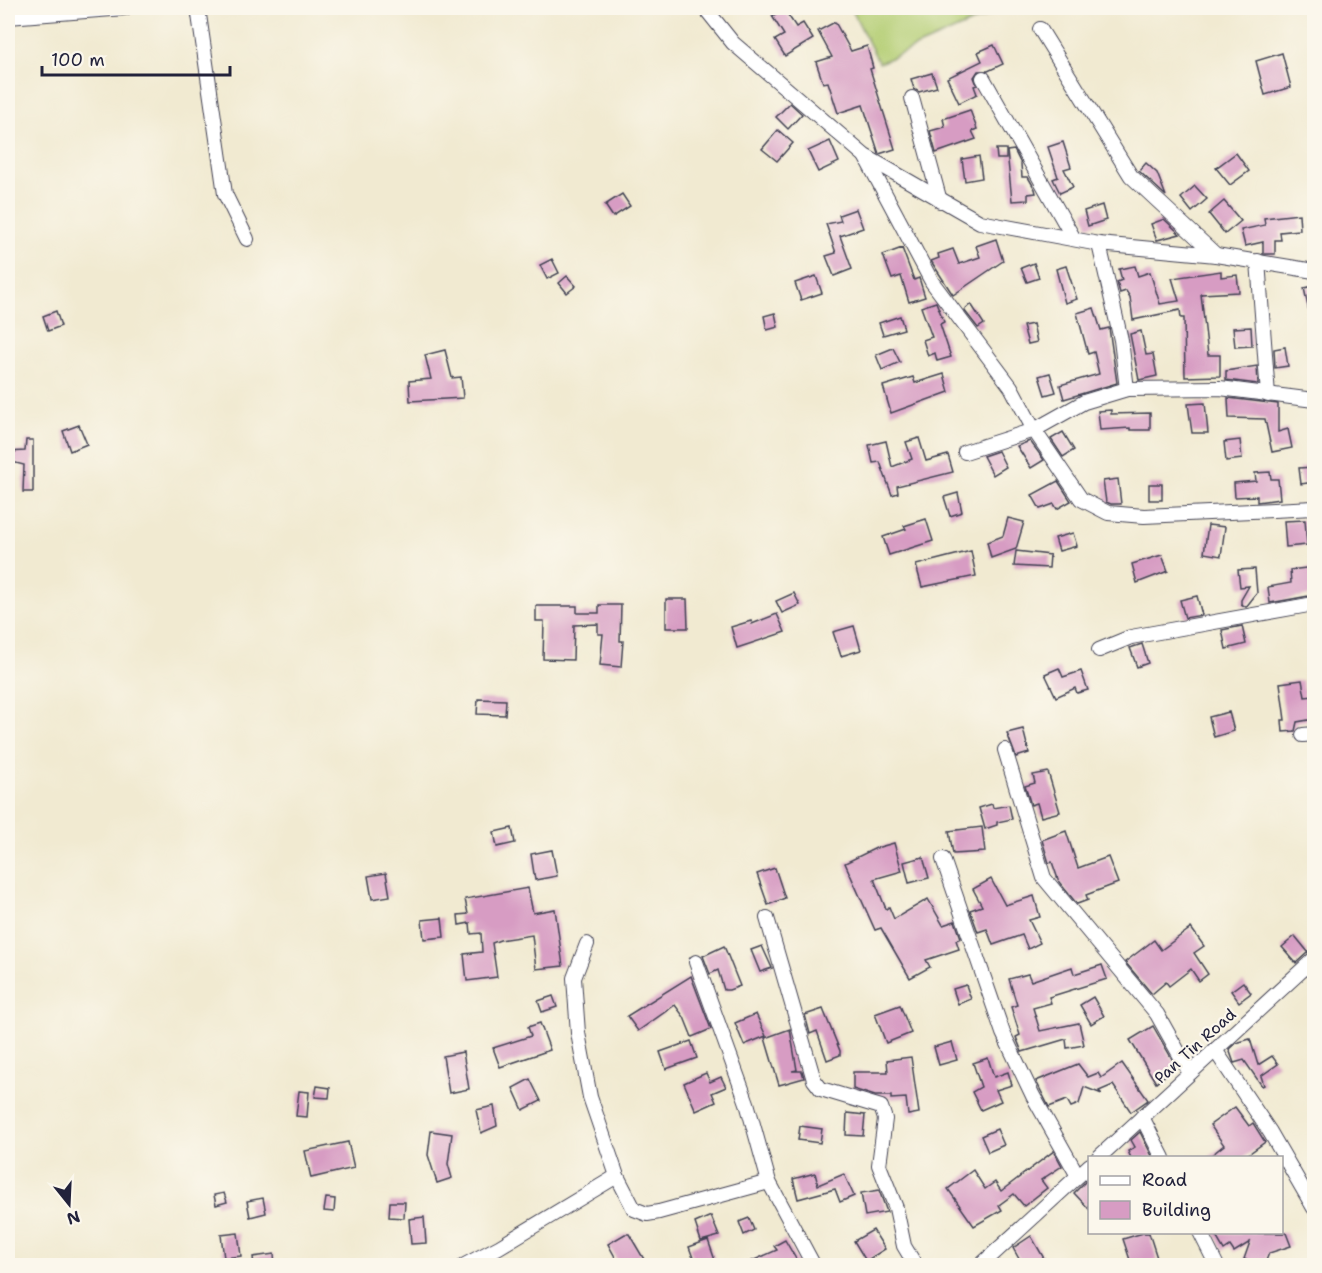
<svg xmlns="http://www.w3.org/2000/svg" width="1322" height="1273" viewBox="0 0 1322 1273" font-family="'Shantell Sans',sans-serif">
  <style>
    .green { fill: #b3cd72; stroke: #6a7856; stroke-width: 1.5 }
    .building { fill: #d79cc3 }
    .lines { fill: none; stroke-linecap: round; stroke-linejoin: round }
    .minor-casing { stroke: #414052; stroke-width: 16 }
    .minor { stroke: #fff; stroke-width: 14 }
    .labels { text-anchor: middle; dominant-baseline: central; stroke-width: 4.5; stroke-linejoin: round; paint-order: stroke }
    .street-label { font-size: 16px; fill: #22223b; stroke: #fbf7ec }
  </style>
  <rect width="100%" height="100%" fill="#fbf7ec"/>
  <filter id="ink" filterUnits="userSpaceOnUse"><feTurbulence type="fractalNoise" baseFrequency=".0167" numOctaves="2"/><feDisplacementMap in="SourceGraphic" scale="12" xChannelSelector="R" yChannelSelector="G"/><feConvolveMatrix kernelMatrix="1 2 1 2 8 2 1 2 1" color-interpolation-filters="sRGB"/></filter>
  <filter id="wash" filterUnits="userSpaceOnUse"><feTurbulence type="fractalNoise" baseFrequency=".008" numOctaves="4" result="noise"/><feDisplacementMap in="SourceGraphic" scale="24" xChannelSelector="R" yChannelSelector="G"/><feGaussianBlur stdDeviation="1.35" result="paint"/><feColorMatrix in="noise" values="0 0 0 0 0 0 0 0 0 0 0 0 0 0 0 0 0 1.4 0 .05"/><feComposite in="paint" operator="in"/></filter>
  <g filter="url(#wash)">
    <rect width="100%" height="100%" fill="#f1ead1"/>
    <path class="green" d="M 851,8 L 1005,8 L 879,63 Z"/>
    <g id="blocks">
      <g class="building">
        <path d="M 784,9 L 796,27 L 803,23 L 813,39 L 785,56 L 775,40 L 784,35 L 772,16 Z"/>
        <path d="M 835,22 L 851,51 L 867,46 L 873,68 L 870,69 L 895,149 L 879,154 L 863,105 L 838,113 L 828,82 L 823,83 L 816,62 L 832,57 L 818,31 Z"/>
        <path d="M 994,45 L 1003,64 L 988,71 L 978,71 L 974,77 L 977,85 L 974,86 L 977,94 L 959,103 L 947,78 L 982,61 L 978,52 Z"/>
        <path d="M 1282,53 L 1291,87 L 1265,95 L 1256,61 Z"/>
        <path d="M 932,73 L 937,87 L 919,92 L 914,89 L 911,79 Z"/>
        <path d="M 790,103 L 802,114 L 788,129 L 776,117 Z"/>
        <path d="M 970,110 L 977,129 L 972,131 L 976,139 L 936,153 L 930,131 L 945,127 L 943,119 Z"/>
        <path d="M 778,130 L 793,143 L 777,161 L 762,149 Z"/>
        <path d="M 830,141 L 839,162 L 818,172 L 808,151 Z"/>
        <path d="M 1063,142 L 1071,167 L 1064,169 L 1073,187 L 1060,193 L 1053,179 L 1058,177 L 1048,147 Z"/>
        <path d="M 996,149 L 1006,149 L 1006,159 L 997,159 Z"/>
        <path d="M 1014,150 L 1021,164 L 1022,177 L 1028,177 L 1035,189 L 1036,193 L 1028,194 L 1028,200 L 1012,201 L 1007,151 Z"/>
        <path d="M 1236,153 L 1249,171 L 1230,185 L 1216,168 Z"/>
        <path d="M 979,156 L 982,178 L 965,181 L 962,159 Z"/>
        <path d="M 1146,163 L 1157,173 L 1166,196 L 1139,171 Z"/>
        <path d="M 1195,186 L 1207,199 L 1192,212 L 1181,198 Z"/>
        <path d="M 622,194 L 630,206 L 613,217 L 605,205 Z"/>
        <path d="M 1224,201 L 1241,221 L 1225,234 L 1209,214 Z"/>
        <path d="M 1102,205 L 1106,220 L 1088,226 L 1084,211 Z"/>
        <path d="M 856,209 L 863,228 L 840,236 L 852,269 L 834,276 L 826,256 L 836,253 L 826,224 L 841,221 L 839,215 Z"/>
        <path d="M 1299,214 L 1300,230 L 1280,232 L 1281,240 L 1275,240 L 1275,254 L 1263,254 L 1263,242 L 1245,246 L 1241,230 L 1265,225 L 1264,218 Z"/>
        <path d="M 1164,219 L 1180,234 L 1157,240 L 1151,224 Z"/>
        <path d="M 996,239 L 1003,261 L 953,295 L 931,261 L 939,258 L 938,254 L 953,249 L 959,264 L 980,257 L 976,246 Z"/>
        <path d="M 902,248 L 914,280 L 919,278 L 925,297 L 909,302 L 901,276 L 892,279 L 883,255 Z"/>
        <path d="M 552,259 L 559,273 L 547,279 L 540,265 Z"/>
        <path d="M 1034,263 L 1039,278 L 1027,282 L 1021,268 Z"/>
        <path d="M 1066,266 L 1077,299 L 1065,303 L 1056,269 Z"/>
        <path d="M 1135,266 L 1138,276 L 1150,272 L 1160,304 L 1179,301 L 1172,278 L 1221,271 L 1221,277 L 1237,275 L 1239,292 L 1201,294 L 1208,355 L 1220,355 L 1220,376 L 1185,377 L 1184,318 L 1181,318 L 1180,310 L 1133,320 L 1130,297 L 1126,291 L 1120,293 L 1117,282 L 1122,280 L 1119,269 Z"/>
        <path d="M 567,276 L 576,286 L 567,293 L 559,283 Z"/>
        <path d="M 816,276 L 822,293 L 801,300 L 795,283 Z"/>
        <path d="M 1314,286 L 1314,316 L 1310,316 L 1304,288 Z"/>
        <path d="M 936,302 L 944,322 L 940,324 L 951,357 L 937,361 L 935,353 L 928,356 L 923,340 L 932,337 L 921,307 Z"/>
        <path d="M 971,304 L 984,324 L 978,328 L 964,310 Z"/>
        <path d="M 1094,308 L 1101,330 L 1109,328 L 1117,383 L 1064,399 L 1060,385 L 1099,374 L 1094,352 L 1088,354 L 1077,313 Z"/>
        <path d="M 56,311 L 61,326 L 48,331 L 43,316 Z"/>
        <path d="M 775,313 L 778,327 L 767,330 L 764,316 Z"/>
        <path d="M 900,316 L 904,329 L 883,335 L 879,323 Z"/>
        <path d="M 1033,324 L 1037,342 L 1028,344 L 1023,326 Z"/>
        <path d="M 1251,327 L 1252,346 L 1235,347 L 1233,328 Z"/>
        <path d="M 1141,331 L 1146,355 L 1153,354 L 1157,376 L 1139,380 L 1130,334 Z"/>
        <path d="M 1285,347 L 1288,366 L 1275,368 L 1274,349 Z"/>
        <path d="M 893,348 L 900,362 L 882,370 L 876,355 Z"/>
        <path d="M 445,350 L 452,378 L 461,377 L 463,398 L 410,401 L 409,381 L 431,379 L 425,355 Z"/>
        <path d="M 1257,366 L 1258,384 L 1226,380 L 1226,371 Z"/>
        <path d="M 1050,373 L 1056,392 L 1045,395 L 1039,376 Z"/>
        <path d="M 944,374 L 949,392 L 891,413 L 883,386 L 913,377 L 915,383 Z"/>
        <path d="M 1228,398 L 1278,404 L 1278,432 L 1288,429 L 1292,448 L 1272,452 L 1265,419 L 1229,418 Z"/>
        <path d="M 1205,403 L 1208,433 L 1192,433 L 1188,404 Z"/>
        <path d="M 1111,410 L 1111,414 L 1150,413 L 1150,430 L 1130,430 L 1130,428 L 1100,430 L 1098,411 Z"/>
        <path d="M 79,425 L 87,444 L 70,451 L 63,431 Z"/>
        <path d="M 1063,432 L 1074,450 L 1063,457 L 1051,439 Z"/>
        <path d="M 919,438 L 926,461 L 948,455 L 953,472 L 897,486 L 898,493 L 892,495 L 880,462 L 873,463 L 869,445 L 886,441 L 892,467 L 912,459 L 906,442 Z"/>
        <path d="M 26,440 L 33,440 L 33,492 L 23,492 L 24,465 L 8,461 L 8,452 L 25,451 Z"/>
        <path d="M 1240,440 L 1242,459 L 1226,461 L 1224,442 Z"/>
        <path d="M 1030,441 L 1044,460 L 1031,468 L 1017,446 Z"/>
        <path d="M 998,451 L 1006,467 L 993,475 L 983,456 Z"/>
        <path d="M 1313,467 L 1314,482 L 1301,484 L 1299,468 Z"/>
        <path d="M 1270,472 L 1271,479 L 1278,479 L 1280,499 L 1257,502 L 1257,496 L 1235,497 L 1234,483 L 1256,481 L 1255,473 Z"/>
        <path d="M 1118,479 L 1121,504 L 1111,504 L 1106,502 L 1103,481 Z"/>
        <path d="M 1058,481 L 1071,501 L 1057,509 L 1054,504 L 1040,509 L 1032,495 Z"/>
        <rect x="1149" y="484" width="13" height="16"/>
        <path d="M 958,493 L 962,512 L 950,516 L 944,497 Z"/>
        <path d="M 1008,518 L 1024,522 L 1016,549 L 991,558 L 987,542 L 1003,536 Z"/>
        <path d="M 926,519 L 933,541 L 889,555 L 883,537 L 906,529 L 904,526 Z"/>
        <path d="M 1305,520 L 1307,545 L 1286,547 L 1284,521 Z"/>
        <path d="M 1208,525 L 1225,527 L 1221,556 L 1204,553 Z"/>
        <path d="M 1073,533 L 1077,546 L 1059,551 L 1055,538 Z"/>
        <path d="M 971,551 L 976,576 L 922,587 L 916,565 Z"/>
        <path d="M 1016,551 L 1050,555 L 1049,568 L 1014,566 Z"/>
        <path d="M 1162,555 L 1168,571 L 1137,583 L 1132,564 Z"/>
        <path d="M 1314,567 L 1314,595 L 1270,603 L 1268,587 L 1291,583 L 1290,570 Z"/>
        <path d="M 1255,569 L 1257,593 L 1246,607 L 1241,604 L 1241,600 L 1249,586 L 1240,587 L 1238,570 Z"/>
        <path d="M 794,593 L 800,605 L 782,613 L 776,601 Z"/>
        <path d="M 1197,596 L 1202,615 L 1185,618 L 1180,600 Z"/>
        <path d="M 666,599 L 687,599 L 688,628 L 666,628 Z"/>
        <path d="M 599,605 L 621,605 L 620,641 L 623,641 L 621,667 L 600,665 L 603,634 L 598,634 L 598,624 L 574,625 L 573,660 L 543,659 L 544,621 L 536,621 L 536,606 L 577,606 L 577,613 L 599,613 Z"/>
        <path d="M 777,614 L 785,632 L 737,648 L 731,627 L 751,621 L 752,624 Z"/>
        <path d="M 854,626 L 861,650 L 841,656 L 833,632 Z"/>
        <path d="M 1242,626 L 1246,644 L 1226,649 L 1222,630 Z"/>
        <path d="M 1142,644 L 1148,663 L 1137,667 L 1130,648 Z"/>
        <path d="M 1059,668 L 1063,677 L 1081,671 L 1088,690 L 1077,693 L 1075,688 L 1056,697 L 1045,674 Z"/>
        <path d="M 1302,680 L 1305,697 L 1314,696 L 1314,719 L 1297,722 L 1295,731 L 1283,732 L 1282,720 L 1285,720 L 1280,683 Z"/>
        <path d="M 478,699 L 506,700 L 505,715 L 477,714 Z"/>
        <path d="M 1229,712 L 1234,731 L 1214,737 L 1209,717 Z"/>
        <path d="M 1023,729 L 1029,753 L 1016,757 L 1007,733 Z"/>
        <path d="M 1048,772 L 1060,812 L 1041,817 L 1037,803 L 1031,805 L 1025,786 L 1035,783 L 1033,775 Z"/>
        <path d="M 992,804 L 993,808 L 1009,805 L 1012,819 L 997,822 L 997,825 L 985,829 L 979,808 Z"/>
        <path d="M 982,827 L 985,852 L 953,854 L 949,831 Z"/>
        <path d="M 512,828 L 515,843 L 497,847 L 494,832 Z"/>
        <path d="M 1066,831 L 1078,868 L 1108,857 L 1118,883 L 1086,895 L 1088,900 L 1077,904 L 1059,882 L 1052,862 L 1049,863 L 1042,840 Z"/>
        <path d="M 894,843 L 902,871 L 874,879 L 886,909 L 889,907 L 894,919 L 928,899 L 943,925 L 955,921 L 961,938 L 956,940 L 959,949 L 926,960 L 930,967 L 910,978 L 881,928 L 875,930 L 845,863 L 876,848 Z"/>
        <path d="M 552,850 L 557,876 L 535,880 L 531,854 Z"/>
        <path d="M 923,857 L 929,878 L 909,883 L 904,862 Z"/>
        <path d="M 775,868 L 785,898 L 768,905 L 757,874 Z"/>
        <path d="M 386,873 L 390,896 L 372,899 L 368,876 Z"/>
        <path d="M 991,879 L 1005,905 L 1034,896 L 1040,917 L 1029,920 L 1040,943 L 1028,949 L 1022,935 L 993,945 L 987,929 L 978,932 L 970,910 L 982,906 L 973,889 Z"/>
        <path d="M 528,888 L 533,913 L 555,909 L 563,966 L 536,969 L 532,935 L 500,940 L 492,943 L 497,977 L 467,981 L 464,954 L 482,952 L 481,933 L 471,934 L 470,923 L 459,925 L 458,915 L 468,914 L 465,899 Z"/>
        <path d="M 442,918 L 444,937 L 424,939 L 422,920 Z"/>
        <path d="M 1191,928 L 1204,946 L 1194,953 L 1208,974 L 1199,981 L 1191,969 L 1169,986 L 1166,982 L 1152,994 L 1125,962 L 1154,940 L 1161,950 Z"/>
        <path d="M 1295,936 L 1308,952 L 1296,963 L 1282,947 Z"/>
        <path d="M 724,946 L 740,986 L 729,990 L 724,990 L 718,970 L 710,974 L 703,956 Z"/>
        <path d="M 762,946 L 772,968 L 760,972 L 751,950 Z"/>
        <path d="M 1102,965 L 1107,979 L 1049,997 L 1051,1003 L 1033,1008 L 1040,1031 L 1079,1023 L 1084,1045 L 1067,1048 L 1066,1039 L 1022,1052 L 1016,1037 L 1020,1035 L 1011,1007 L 1017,1005 L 1009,979 L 1028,974 L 1031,981 L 1072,967 L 1074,974 Z"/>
        <path d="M 691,976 L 711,1029 L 692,1037 L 684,1017 L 675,1005 L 638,1031 L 627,1016 Z"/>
        <path d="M 1243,982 L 1251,993 L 1239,1002 L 1231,991 Z"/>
        <path d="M 966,985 L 971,999 L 958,1004 L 953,989 Z"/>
        <path d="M 553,996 L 557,1007 L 542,1012 L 538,1001 Z"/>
        <path d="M 1093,997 L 1104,1016 L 1091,1024 L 1080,1005 Z"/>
        <path d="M 900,1005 L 911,1033 L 886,1043 L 875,1014 Z"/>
        <path d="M 823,1009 L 840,1051 L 840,1055 L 827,1060 L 817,1031 L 810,1034 L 805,1015 Z"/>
        <path d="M 756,1014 L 766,1036 L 744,1045 L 735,1023 Z"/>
        <path d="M 540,1023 L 550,1050 L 500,1067 L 493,1048 L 531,1036 L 528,1027 Z"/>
        <path d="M 1153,1026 L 1176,1066 L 1156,1083 L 1130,1040 Z"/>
        <path d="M 790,1029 L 797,1070 L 792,1071 L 802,1071 L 804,1078 L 779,1085 L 765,1038 Z"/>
        <path d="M 1250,1039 L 1258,1065 L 1272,1056 L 1278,1064 L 1261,1076 L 1264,1085 L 1262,1086 L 1244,1060 L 1234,1063 L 1229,1049 L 1236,1043 Z"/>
        <path d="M 691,1041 L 697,1058 L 666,1069 L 660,1052 Z"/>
        <path d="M 952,1042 L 957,1060 L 939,1065 L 934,1047 Z"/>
        <path d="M 463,1052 L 469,1089 L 449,1093 L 443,1056 Z"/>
        <path d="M 911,1057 L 919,1113 L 908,1115 L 906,1098 L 891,1099 L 891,1096 L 875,1096 L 853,1089 L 853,1072 L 888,1072 L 887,1060 Z"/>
        <path d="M 988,1058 L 994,1077 L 1008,1072 L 1012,1085 L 996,1090 L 1001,1101 L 981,1110 L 972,1092 L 981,1087 L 973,1063 Z"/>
        <path d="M 1122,1063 L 1148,1100 L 1131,1112 L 1113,1085 L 1099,1091 L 1102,1094 L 1084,1087 L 1079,1104 L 1071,1107 L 1067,1100 L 1049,1107 L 1036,1081 L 1078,1064 L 1088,1077 L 1098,1073 L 1101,1078 Z"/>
        <path d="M 706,1073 L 710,1082 L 721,1077 L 726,1087 L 712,1093 L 716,1102 L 696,1111 L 684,1083 Z"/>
        <path d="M 530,1079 L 541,1101 L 523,1110 L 513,1088 Z"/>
        <path d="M 317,1086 L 330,1088 L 329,1098 L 315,1097 Z"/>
        <path d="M 299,1091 L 309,1092 L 307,1117 L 296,1116 Z"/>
        <path d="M 494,1106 L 497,1126 L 481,1133 L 476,1110 Z"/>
        <path d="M 1235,1107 L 1249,1126 L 1253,1123 L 1265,1142 L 1243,1158 L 1208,1158 L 1224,1145 L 1210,1125 Z"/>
        <path d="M 847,1113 L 865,1115 L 863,1136 L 846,1135 Z"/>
        <path d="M 800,1126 L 822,1129 L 820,1143 L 798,1140 Z"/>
        <path d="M 997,1129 L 1004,1145 L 988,1152 L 981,1136 Z"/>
        <path d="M 431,1131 L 452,1134 L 448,1164 L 452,1178 L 437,1183 L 428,1155 Z"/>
        <path d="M 1140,1132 L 1153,1158 L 1131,1158 L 1128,1151 L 1135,1147 L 1131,1140 Z"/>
        <path d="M 348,1142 L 354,1168 L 311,1178 L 305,1151 Z"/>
        <path d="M 1054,1151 L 1062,1166 L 1041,1180 L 1047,1188 L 1024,1206 L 1014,1194 L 999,1205 L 1002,1210 L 974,1226 L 948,1189 L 973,1170 L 985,1189 L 995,1182 L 1001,1191 Z"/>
        <path d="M 815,1173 L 818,1185 L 844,1174 L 854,1196 L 840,1202 L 835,1189 L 798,1199 L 793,1179 Z"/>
        <path d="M 1089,1178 L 1089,1209 L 1074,1193 Z"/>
        <path d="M 879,1190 L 887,1212 L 865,1216 L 861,1193 Z"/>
        <path d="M 224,1193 L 227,1202 L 216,1205 L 214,1195 Z"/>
        <path d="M 263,1198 L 266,1213 L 250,1217 L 247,1201 Z"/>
        <path d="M 326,1198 L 335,1199 L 334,1212 L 324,1211 Z"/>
        <path d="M 390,1202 L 405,1202 L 404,1218 L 389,1217 Z"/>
        <path d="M 711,1216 L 719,1236 L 701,1241 L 695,1223 Z"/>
        <path d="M 424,1217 L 426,1243 L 411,1244 L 409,1219 Z"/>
        <path d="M 749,1218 L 754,1230 L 744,1235 L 739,1222 Z"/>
        <path d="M 873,1230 L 885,1249 L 866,1261 L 854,1241 Z"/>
        <path d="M 238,1233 L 241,1256 L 224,1258 L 221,1235 Z"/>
        <path d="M 1143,1233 L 1149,1233 L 1158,1261 L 1132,1266 L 1123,1239 Z"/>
        <path d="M 1214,1233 L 1286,1233 L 1291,1246 L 1269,1253 L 1264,1266 L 1261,1266 L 1244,1259 L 1250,1242 L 1234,1252 L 1230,1246 L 1224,1250 Z"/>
        <path d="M 625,1234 L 629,1234 L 648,1266 L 620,1266 L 608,1244 Z"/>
        <path d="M 1031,1236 L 1045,1260 L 1037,1266 L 1023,1266 L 1013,1248 Z"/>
        <path d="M 708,1240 L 717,1266 L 696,1266 L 689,1247 Z"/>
        <path d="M 785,1240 L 800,1266 L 741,1266 L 777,1250 L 774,1246 Z"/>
        <path d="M 274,1254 L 275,1266 L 254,1266 L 253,1257 Z"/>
      </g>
    </g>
  </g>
  <g filter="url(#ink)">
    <use href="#blocks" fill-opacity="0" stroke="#414052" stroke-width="1.5"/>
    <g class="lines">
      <defs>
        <g id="minor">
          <path d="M 198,8 L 225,194 L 247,239"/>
          <path d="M 705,8 L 733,43 L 865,156 L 980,222 L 1099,244 L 1216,255 L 1314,271"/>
          <path d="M 8,17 L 125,8"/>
          <path d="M 1040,29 L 1131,176 L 1216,255"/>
          <path d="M 983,78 L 1074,239"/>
          <path d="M 912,98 L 940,201"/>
          <path d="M 866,158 L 932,282 L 1011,387 L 1034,430 L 1081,499 L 1108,513 L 1144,516 L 1314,508"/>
          <path d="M 1099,244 L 1121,340 L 1127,389"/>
          <path d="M 1258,261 L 1268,395"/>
          <path d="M 965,452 L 1034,430 L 1084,402 L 1127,389 L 1220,388 L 1314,400"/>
          <path d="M 1099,650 L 1131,637 L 1314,604"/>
          <path d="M 1303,735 L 1314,734"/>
          <path d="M 1005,750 L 1044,878 L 1157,1014 L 1190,1073"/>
          <path d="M 943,859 L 1003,1033 L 1033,1096 L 1078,1176"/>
          <path d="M 767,918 L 814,1080 L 821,1089 L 881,1107 L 885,1119 L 879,1165 L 896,1208 L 904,1246 L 916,1266"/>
          <path d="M 587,944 L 574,978 L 578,1033 L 590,1097 L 617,1176 L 634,1209 L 647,1214 L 659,1212 L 769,1182"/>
          <path d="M 696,962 L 747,1103 L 769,1182 L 814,1266"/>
          <path d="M 1215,1050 L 1270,1132 L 1314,1208"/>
          <path d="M 1142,1117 L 1163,1158"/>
          <path d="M 1098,1158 L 1314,959"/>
          <path d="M 1200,1232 L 1217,1266"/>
          <path d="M 463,1266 L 499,1247 L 617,1176"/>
          <path d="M 980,1266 L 1090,1165"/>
        </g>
      </defs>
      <use href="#minor" class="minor-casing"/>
      <use href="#minor" class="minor"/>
    </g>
  </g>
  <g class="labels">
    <g class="street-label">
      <text transform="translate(1195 1046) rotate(-42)">Pan Tin Road</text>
    </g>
  </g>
  <rect width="1322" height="1273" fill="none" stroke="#fbf7ec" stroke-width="30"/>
  <rect x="1088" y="1156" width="195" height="78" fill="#fbf7ec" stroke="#a4a2a5" stroke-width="1.5"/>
  <rect x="1100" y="1176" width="30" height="9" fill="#ffffff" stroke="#a4a2a5" stroke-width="1.5"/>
  <text x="1142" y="1186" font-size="18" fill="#22223b">Road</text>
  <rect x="1100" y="1201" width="30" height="18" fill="#d79cc3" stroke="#a4a2a5" stroke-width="1.5"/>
  <text x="1142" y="1216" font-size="18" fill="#22223b">Building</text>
  <g transform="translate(69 1204) rotate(162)" stroke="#fbf7ec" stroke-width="4.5" paint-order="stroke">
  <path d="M0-4.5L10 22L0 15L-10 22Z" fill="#22223b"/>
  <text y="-9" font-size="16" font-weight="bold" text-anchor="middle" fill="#22223b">N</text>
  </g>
  <path d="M42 66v9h188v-9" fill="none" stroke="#22223b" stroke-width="3"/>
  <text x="51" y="66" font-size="18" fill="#22223b" stroke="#fbf7ec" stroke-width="4.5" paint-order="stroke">100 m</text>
</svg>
